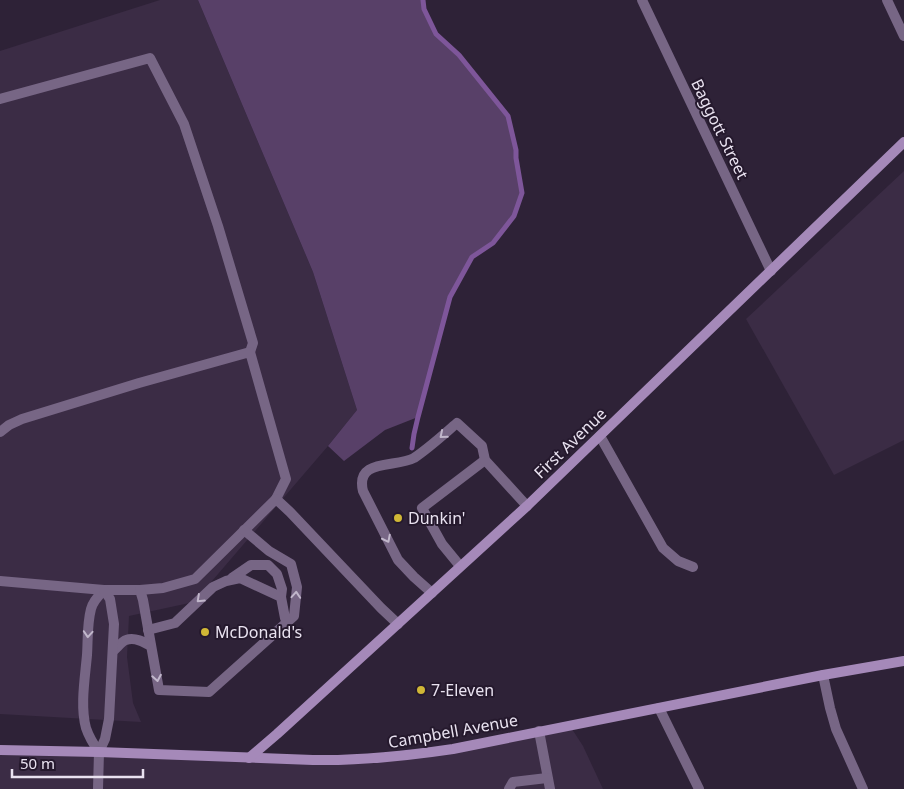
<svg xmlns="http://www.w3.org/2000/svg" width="904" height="789" viewBox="0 0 904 789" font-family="'Noto Sans',sans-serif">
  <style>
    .built { fill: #3b2c45 }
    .green { fill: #584068 }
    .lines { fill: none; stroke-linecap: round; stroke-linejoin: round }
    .stream { stroke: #7e569a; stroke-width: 5 }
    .service { stroke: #776685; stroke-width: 10 }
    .minor { stroke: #776685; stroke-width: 10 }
    .secondary { stroke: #a589b9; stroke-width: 10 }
    .oneway { stroke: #c1b7cb }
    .poi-dot { fill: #d0b736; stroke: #25192d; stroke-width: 2 }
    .labels { text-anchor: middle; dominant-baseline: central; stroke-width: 4; stroke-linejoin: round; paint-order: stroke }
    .street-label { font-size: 16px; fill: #e9e2f0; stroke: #25192d }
    .poi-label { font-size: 16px; fill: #e9e2f0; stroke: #25192d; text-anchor: start }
  </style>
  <rect width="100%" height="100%" fill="#2e2237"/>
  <g class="built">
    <path d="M 160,0 L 198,0 L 313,272 L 357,410 L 328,446 L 194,602 L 129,616 L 127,657 L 133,703 L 141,722 L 0,714 L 0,51 Z"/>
    <path d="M 904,171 L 904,440 L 834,475 L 746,319 Z"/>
    <path d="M 570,726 L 583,746 L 603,789 L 0,789 L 0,750 L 381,758 Z"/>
  </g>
  <path class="green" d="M 198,0 L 423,0 L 424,9 L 436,34 L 459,55 L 508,116 L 516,150 L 522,193 L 514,216 L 493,243 L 472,257 L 450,297 L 418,417 L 385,430 L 344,461 L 328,446 L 357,410 L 313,272 Z"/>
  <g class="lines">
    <path class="stream" d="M 412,448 L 414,434 L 418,417 L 450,297 L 472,257 L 493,243 L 514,216 L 522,193 L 516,158 L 516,150 L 508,116 L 459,55 L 436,34 L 424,9 L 423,0"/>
    <g class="service">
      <path d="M 0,99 L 150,58 L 184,124 L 218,226 L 253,343 L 250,352"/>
      <path d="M 0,432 L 9,425 L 22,419 L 139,383 L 250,352 L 286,479 L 276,499"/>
      <path d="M 600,436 L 663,548 L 678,561 L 693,567"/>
      <path d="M 460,566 L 442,544 L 422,508 L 485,460"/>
      <path d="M 232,578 L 251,565 L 268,565 L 277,574 L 282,589 L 281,597"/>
      <path d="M 0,581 L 104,590 L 140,590 L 163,588 L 195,579 L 276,499 L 290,512 L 381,608 L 398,624"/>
      <path d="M 140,590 L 143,600 L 159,690 L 209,692 L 294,616 L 297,587 L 291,564 L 269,551 L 244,530"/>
      <path d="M 432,593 L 414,577 L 398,560 L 363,491 C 355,458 396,468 414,458 C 429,448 443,435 457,423 L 482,446 L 485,460 L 527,506"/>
      <path d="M 148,630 L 175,623 L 213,587 L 226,581 L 240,578 L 281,597 L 285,618 L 287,623"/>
      <path d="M 113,651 C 117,648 122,641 126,640 C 135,637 144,642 151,646"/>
      <path d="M 823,675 L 830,708 L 836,729 L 863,789"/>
      <path d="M 539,731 L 550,789"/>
      <path d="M 99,752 C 94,745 89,737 86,728 C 80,706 85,678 87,655 C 88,640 87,624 91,609 C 93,601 99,595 104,590"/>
      <path d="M 99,752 L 105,739 L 109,719 L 114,624 L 110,599 L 104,590"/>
      <path d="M 509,789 L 513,782 L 547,778"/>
    </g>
    <g class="minor">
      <path d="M 642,0 L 771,271"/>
      <path d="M 887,0 L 904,36"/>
      <path d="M 659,708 L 699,789"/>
      <path d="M 98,789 L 99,752"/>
    </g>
    <g class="secondary">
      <path d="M 0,750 L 99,752 L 313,760 C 360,761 406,756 453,749 L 823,675 L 904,661"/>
      <path d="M 249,758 L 277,734 L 527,506 L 904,142"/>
    </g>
  </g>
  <defs><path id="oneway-chevron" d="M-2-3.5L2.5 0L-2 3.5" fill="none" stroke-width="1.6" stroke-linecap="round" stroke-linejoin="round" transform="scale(1.25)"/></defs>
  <g class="oneway">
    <use href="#oneway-chevron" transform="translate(443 435) rotate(140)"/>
    <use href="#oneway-chevron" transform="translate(387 539) rotate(63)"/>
    <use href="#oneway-chevron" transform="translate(296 595) rotate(-86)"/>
    <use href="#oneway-chevron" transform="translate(200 599) rotate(137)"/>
    <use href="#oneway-chevron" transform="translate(88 634) rotate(94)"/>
    <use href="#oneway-chevron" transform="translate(157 678) rotate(80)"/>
  </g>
  <g class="poi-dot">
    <circle cx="398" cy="518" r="5"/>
    <circle cx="205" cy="632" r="5"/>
    <circle cx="421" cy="690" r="5"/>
  </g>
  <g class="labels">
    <g class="street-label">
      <text transform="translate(720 129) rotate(64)">Baggott Street</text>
      <text transform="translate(570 443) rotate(-44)">First Avenue</text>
      <text transform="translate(453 731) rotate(-10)">Campbell Avenue</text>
    </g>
    <g class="poi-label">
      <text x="408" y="518">Dunkin'</text>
      <text x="215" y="632">McDonald's</text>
      <text x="431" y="690">7-Eleven</text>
    </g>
  </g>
  <path d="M12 769v8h131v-8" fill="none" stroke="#e9e2f0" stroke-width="2.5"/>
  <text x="20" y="769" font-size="15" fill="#e9e2f0" stroke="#25192d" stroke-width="4" paint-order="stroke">50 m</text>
</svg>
